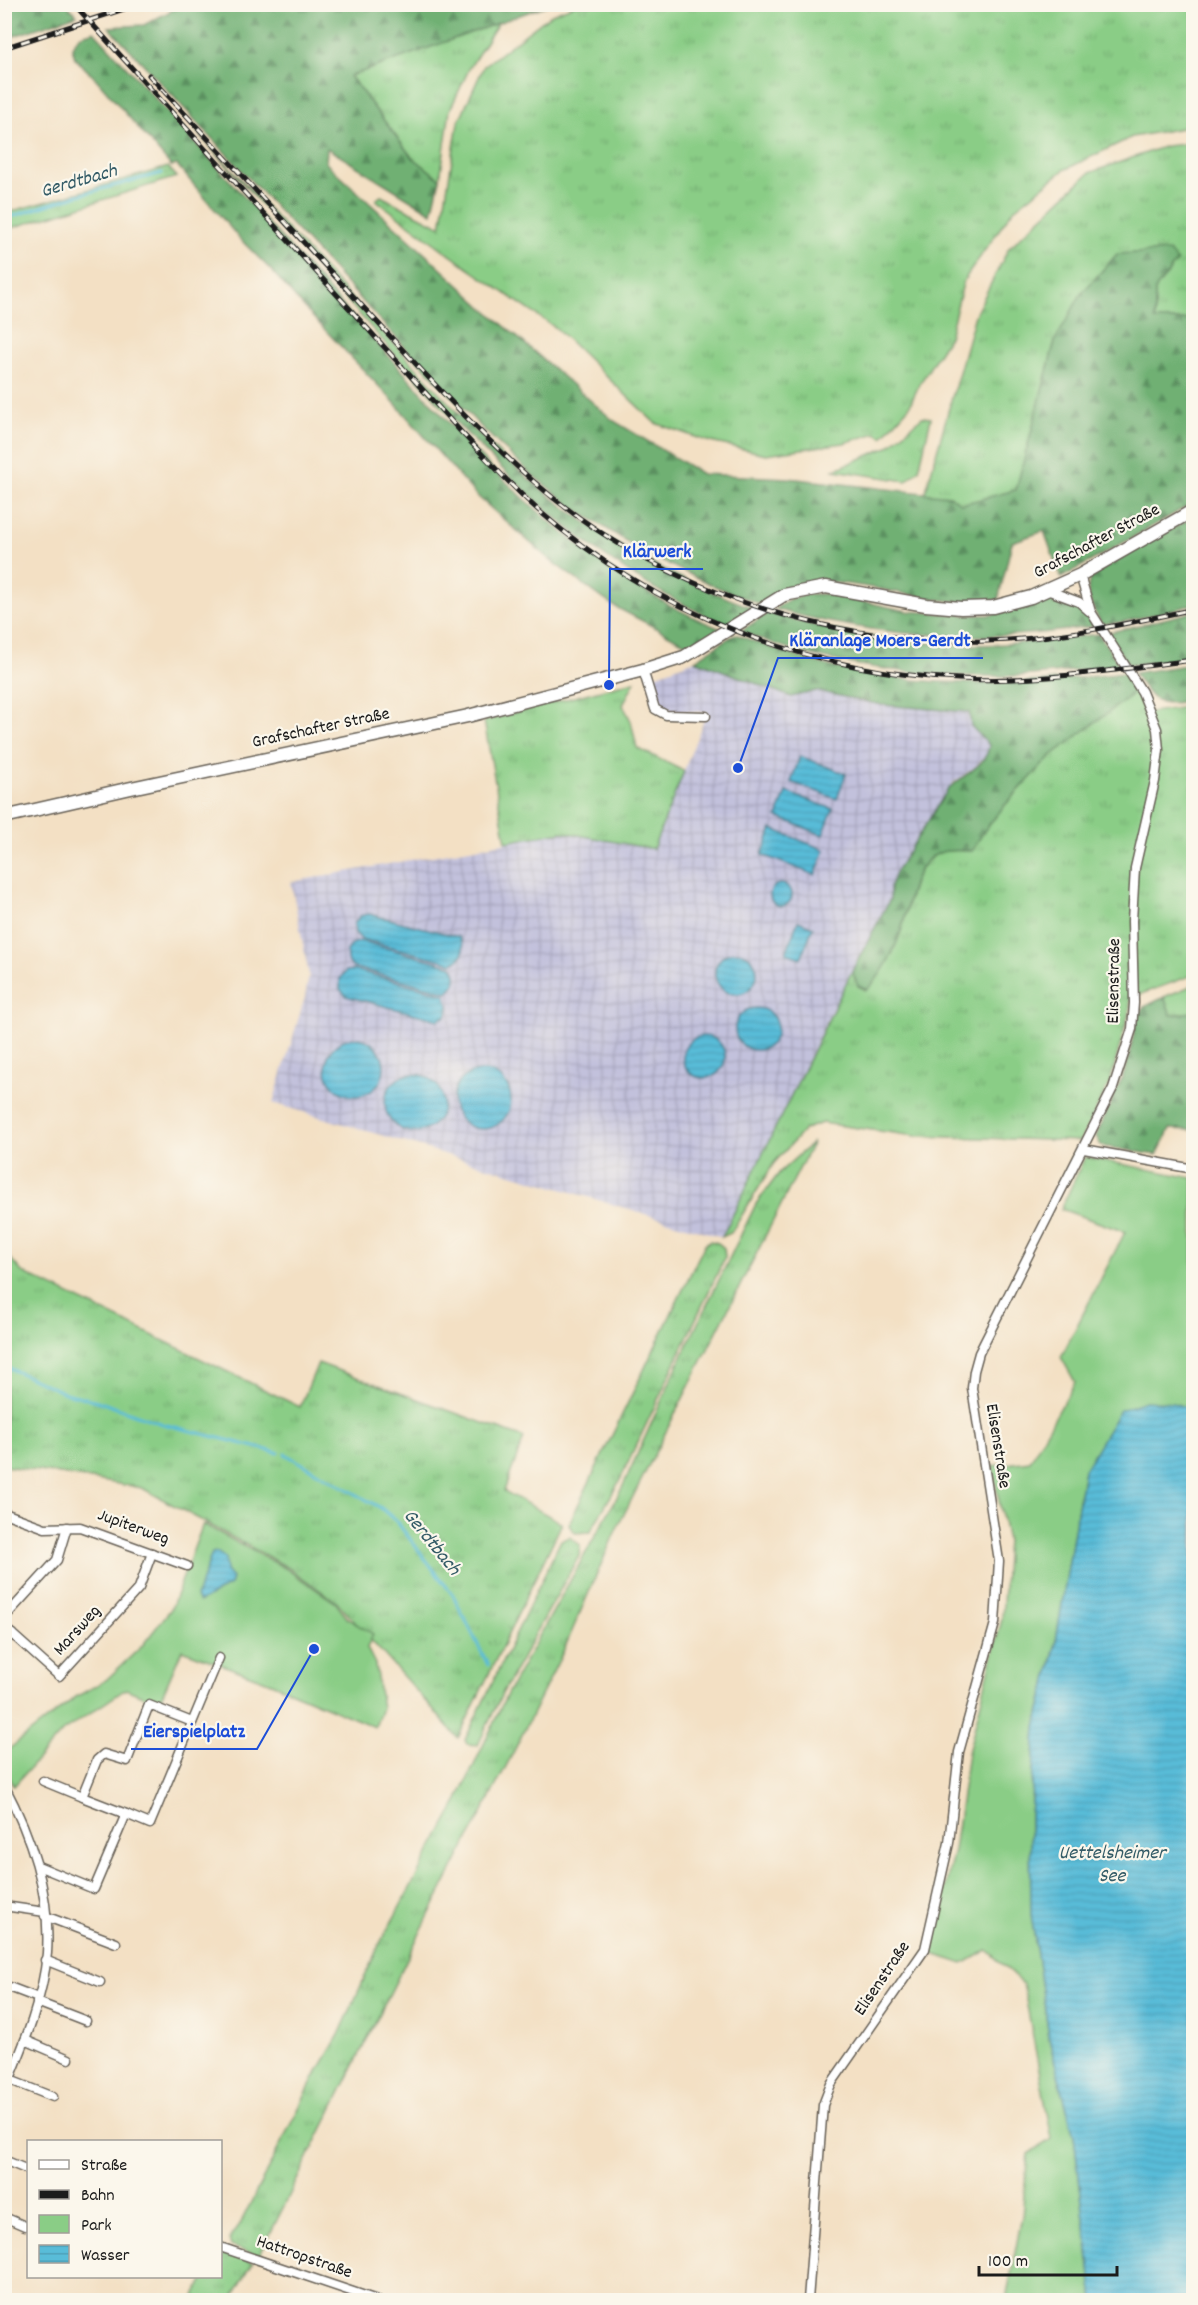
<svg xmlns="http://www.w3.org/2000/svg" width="1198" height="2305" viewBox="0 0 1198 2305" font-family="Dekko,sans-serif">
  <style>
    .industrial { fill: url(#industrial-grid) }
    .grass { fill: url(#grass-tufts); stroke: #537451; stroke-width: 1.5 }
    .forest { fill: url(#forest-firs); stroke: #466648; stroke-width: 1.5 }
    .park { fill: #8acd86; stroke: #537451; stroke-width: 1.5 }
    .water { fill: url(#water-rules); stroke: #3a6c7a; stroke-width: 1.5 }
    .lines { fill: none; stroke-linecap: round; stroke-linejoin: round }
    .stream { stroke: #59bcd8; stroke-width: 3 }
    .street-casing { stroke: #676157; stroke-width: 11 }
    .secondary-casing { stroke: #676157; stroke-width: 15 }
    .street { stroke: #fff; stroke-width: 8 }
    .secondary { stroke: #fff; stroke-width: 12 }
    .rail-casing { stroke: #1c1c1c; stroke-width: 5 }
    .rail { stroke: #fbf7ec; stroke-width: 3; stroke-dasharray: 9; stroke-linecap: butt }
    .labels { text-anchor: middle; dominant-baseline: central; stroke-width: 4.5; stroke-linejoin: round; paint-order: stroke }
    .street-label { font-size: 18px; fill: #1c1c1c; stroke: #fbf7ec }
    .water-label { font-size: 20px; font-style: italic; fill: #345c67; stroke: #fbf7ec }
    .leader { fill: none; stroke: #1d4ed8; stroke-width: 2 }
    .callout-dot { fill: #1d4ed8; stroke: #fbf7ec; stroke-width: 2 }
    .callout-label { font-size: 20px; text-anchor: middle; font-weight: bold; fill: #1d4ed8; stroke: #fbf7ec; stroke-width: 4.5; stroke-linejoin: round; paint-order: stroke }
  </style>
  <defs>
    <pattern id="industrial-grid" width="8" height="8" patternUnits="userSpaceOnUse" patternTransform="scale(1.5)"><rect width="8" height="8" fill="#c2c1dc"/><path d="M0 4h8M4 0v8" fill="none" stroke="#a6a5bc"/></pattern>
    <pattern id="grass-tufts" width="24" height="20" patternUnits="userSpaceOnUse" patternTransform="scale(1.5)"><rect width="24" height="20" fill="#8acd86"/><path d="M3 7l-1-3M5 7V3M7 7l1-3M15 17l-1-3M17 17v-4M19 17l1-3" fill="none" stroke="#76af73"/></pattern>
    <pattern id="forest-firs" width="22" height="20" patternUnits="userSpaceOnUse" patternTransform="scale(1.5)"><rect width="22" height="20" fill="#6fb073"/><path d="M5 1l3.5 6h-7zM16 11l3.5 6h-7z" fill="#5a8e5e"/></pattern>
    <pattern id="water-rules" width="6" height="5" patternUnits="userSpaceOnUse" patternTransform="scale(1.5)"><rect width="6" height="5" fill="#59bcd8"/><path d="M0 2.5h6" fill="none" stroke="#4da1b9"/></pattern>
  </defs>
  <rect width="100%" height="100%" fill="#fbf7ec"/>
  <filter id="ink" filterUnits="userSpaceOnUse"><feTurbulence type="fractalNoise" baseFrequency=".0167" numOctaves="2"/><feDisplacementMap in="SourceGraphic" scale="12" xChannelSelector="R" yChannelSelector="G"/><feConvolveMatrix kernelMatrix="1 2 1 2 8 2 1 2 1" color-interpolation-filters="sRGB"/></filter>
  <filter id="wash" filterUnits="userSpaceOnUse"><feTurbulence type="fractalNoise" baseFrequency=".008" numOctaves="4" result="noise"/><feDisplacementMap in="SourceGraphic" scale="24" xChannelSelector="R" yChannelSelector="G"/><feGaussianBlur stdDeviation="1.35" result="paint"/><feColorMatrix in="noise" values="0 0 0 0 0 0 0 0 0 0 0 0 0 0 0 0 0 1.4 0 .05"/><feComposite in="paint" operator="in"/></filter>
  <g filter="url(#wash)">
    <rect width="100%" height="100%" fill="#f3e0c4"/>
    <path class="industrial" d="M 695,660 L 791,697 L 816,691 L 882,705 L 969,712 L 970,719 L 976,731 L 989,745 L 987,754 L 976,766 L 953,783 L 947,791 L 895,873 L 890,887 L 890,899 L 831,1012 L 722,1237 L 273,1103 L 305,997 L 309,975 L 291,882 L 562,832 L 653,849 L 707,712 L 673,711 L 664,707 L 658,699 L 653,676 Z"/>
    <g class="grass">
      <path d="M 574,5 L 1193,5 L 1193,126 L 1132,137 L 1064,170 L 1013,210 L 964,280 L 949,337 L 919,385 L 909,407 L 882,437 L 876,433 L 844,443 L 766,454 L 710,442 L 655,423 L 557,329 L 468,268 L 376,200 L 381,196 L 441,227 L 458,123 L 484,66 L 552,14 Z"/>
      <path d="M 498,23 L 470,67 L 450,110 L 440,179 L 411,156 L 350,76 Z"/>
      <path d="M 195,130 L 228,165 L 458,413 L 452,418 Z"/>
      <path d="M 1193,143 L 1193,320 L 1155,320 L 1155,290 L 1176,261 L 1055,341 L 1016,490 L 962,504 L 950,496 L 925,494 L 975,315 L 1009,248 L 1089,173 L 1166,146 Z"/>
      <path d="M 168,167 L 177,177 L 5,230 L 5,213 Z"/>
      <path d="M 922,417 L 931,418 L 919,470 L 906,481 L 834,470 L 888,447 Z"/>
      <path d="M 635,681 L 623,705 L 631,721 L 637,748 L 684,771 L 653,849 L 562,832 L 506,842 L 484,721 Z"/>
      <path d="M 1135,692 L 1145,713 L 1193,706 L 1193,975 L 1130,998 L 1130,1009 L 1110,1082 L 1080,1141 L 915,1136 L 822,1123 L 805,1129 L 774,1163 L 731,1233 L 722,1237 L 852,971 L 858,985 L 866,990 C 881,976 893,953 900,934 C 910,908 909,865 939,853 C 948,849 962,851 972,851 L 984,831 L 1005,805 L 1051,756 Z"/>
      <path d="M 1193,985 L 1193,1012 L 1171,1015 L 1164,997 Z"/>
      <path d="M 813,1142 L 616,1530 L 562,1654 L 515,1749 L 428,1917 L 259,2256 L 231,2246 L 229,2240 L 240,2224 L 314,2078 L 339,2035 L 379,1945 L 456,1804 L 508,1692 L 622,1488 L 680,1360 L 756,1204 L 780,1172 Z"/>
      <path d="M 710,1241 L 718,1243 L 724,1248 L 725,1257 L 620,1480 L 590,1532 L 575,1533 L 569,1524 L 705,1244 Z"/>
      <path d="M 4,1251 L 22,1272 L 300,1407 L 318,1363 L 524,1438 L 504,1491 L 562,1523 L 458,1738 L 338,1603 L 287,1567 L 142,1488 L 67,1475 L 5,1466 Z"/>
      <path d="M 570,1537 L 580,1545 L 579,1556 L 503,1692 L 478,1745 L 467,1744 L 465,1740 L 473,1723 L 561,1540 Z"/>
      <path d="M 221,2251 L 253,2262 L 231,2300 L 193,2300 L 205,2277 L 220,2276 Z"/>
    </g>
    <g class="forest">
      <path d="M 4,5 L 67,5 L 77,15 L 5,39 Z"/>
      <path d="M 182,5 L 548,5 L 350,76 L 411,156 L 440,179 L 432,213 L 327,148 L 326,163 L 486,310 L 614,421 L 702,474 L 788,478 L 950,496 L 962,504 L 1016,490 L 1055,341 L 1081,294 L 1117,254 L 1169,251 L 1177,261 L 1155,290 L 1155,320 L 1193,320 L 1193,351 L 1191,356 L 1194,362 L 1193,503 L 1061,578 L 1044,531 L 1012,542 L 998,600 C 948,608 896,589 847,584 C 831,582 816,580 801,583 C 785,587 773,595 760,604 L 712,585 L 643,552 L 574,508 L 532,475 L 484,430 L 413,356 L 109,27 L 144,25 Z"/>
      <path d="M 94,31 L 473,449 C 544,522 625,591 721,629 L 692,647 L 612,605 L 551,561 L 476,495 L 393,401 L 308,312 L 271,270 L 239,238 L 177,165 L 171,166 L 97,80 L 75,58 L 72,47 L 79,36 Z"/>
      <path d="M 458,413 C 547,504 633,564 753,608 L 728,625 C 615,578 535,505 452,418 Z"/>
      <path d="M 1193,517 L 1193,605 L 1122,622 L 1102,624 C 1093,610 1082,591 1092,575 Z"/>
      <path d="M 807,594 L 828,594 L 907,611 L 966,615 L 991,615 L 1051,597 C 1071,598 1084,610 1094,626 C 986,644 880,638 775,609 L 790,599 Z"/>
      <path d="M 1193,612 L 1193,657 L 1129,665 L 1107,633 Z"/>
      <path d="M 768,613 C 836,633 905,645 976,645 C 1017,645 1059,639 1099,634 L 1120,666 C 1084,669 1047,675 1011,676 C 924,678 821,666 741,631 Z"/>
      <path d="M 735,634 C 775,650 815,664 857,672 C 945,689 1036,684 1124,673 L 1135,692 L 1051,756 L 1005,805 L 984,831 L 972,851 C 962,851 948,849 939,853 C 909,865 909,908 900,934 C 893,953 881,976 867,990 L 858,986 L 852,971 L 890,899 L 890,887 L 895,873 L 947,791 C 959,776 988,766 989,745 L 971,726 L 969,712 L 882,705 L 816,691 L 791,697 L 695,660 Z"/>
      <path d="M 1193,664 L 1193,701 C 1156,705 1155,705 1134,673 Z"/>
      <path d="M 1164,997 L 1171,1015 L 1193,1012 L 1193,1130 L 1170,1129 L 1157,1155 L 1101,1146 L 1096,1136 L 1126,1069 L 1138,1015 L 1144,1007 Z"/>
    </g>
    <g class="park">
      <path d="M 1085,1157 L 1193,1178 L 1193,1410 L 1173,1403 L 1084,1470 L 1055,1647 L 1036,1727 L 1030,1817 L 1031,1914 L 1050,2043 L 1074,2136 L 1094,2300 L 1006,2300 L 1022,2216 L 1028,2154 L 1052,2139 L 1023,1984 L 987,1950 L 963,1964 L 933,1954 L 934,1936 L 954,1850 L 968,1753 L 1002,1619 L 1007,1541 L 992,1466 L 1030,1461 L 1075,1382 L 1061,1357 L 1125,1232 L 1061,1209 Z"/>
      <path d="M 203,1524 L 285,1568 L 336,1603 L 348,1619 L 373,1634 L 367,1648 L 375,1664 L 382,1708 L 375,1727 L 266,1681 L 182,1650 L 159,1703 L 126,1689 L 62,1732 L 14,1786 L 5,1772 L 5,1752 L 76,1697 L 106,1680 L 141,1647 L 171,1609 Z"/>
    </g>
    <g class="water">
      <path d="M 800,756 L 846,774 L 837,799 L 791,782 Z"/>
      <path d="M 786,792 L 833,809 L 823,835 L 777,817 Z"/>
      <path d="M 772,829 L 825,850 L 815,875 L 762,855 Z"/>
      <circle cx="781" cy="895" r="11"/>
      <path d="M 369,914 L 459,937 C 466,948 465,958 452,963 L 361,939 L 355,933 L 354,924 L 360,916 Z"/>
      <path d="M 798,921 L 813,927 L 801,958 L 786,953 Z"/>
      <path d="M 360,941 L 452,966 C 459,976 457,985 447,992 L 352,967 L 348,961 L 347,951 L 352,944 Z"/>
      <circle cx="736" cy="973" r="21"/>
      <path d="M 354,970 L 445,994 L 449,1008 L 446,1016 L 438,1020 L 346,996 L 340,989 L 340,979 L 346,971 Z"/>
      <circle cx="756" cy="1029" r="21"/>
      <circle cx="704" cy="1057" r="21"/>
      <circle cx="355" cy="1067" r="29"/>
      <circle cx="482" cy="1100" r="29"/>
      <circle cx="414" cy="1103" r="29"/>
      <path d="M 1145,1401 L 1173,1403 L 1193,1410 L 1193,2300 L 1094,2300 L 1074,2136 L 1050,2043 L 1031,1914 L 1030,1817 L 1036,1727 L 1055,1647 L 1084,1470 L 1120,1410 Z"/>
      <path d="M 217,1552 L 225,1558 L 226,1571 L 232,1578 L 230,1585 L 199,1602 L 196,1597 L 212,1553 Z"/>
    </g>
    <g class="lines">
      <g class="stream">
        <path d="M 4,219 L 75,196 L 162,173"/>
        <path d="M 4,1366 L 65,1393 L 94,1400 L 163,1424 L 279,1453"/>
        <path d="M 285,1454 L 381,1508 L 397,1522 L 453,1595 L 488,1665"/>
      </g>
    </g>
  </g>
  <g filter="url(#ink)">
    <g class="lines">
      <defs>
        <g id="street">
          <path d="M 1047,590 L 1079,602 L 1089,611"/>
          <path d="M 643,670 L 655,709 L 666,715 L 706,716"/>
          <path d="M 1084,1149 L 1194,1169"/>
          <path d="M 4,1513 L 45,1528 L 80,1527 L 187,1566"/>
          <path d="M 4,1618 L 57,1560 L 67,1527"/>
          <path d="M 4,1628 L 12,1634 L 4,1642"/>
          <path d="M 12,1634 L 59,1676 L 139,1588 L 152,1553"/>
          <path d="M 43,1781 L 82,1797"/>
          <path d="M 4,1785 C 31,1836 51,1893 47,1953 C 43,2001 22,2049 4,2093"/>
          <path d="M 126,1814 L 82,1797 L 97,1760 L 104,1754 L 127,1761 L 149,1705 L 192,1722"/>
          <path d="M 38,1866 L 94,1889 L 126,1814 L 150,1824 L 219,1658"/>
          <path d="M 4,1906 L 45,1912"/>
          <path d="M 45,1916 L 116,1943"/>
          <path d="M 45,1960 L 100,1982"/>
          <path d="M 4,1985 L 38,1998"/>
          <path d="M 37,2002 L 86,2021"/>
          <path d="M 25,2040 L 69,2059"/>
          <path d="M 10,2080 L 53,2097"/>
          <path d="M 4,2160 L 28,2170"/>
          <path d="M 4,2217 L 25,2226"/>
          <path d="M 220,2247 L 377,2300"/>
          <path d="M 808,2300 L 823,2105 L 831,2084 L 925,1949 L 949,1843 L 959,1752 L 995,1623 L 999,1561 L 972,1388 L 974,1371 L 979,1353 L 1113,1088 L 1132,1029 L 1134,1003 L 1132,921 L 1135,868 L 1155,781 L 1159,750 L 1157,729 L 1142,692 L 1091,612 L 1080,575"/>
        </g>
        <path id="secondary" d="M 4,817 L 131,788 L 468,716 L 643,670 L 684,657 L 784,595 L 826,587 L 926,605 L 961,608 L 993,607 L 1031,597 L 1080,575 L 1194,510"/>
      </defs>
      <use href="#street" class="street-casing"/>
      <use href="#secondary" class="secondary-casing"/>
      <use href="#street" class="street"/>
      <use href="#secondary" class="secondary"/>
      <defs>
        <g id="rail">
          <path d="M 74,4 L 462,433 C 487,459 511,486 538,510 C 655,612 804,672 959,679 C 1037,683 1116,669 1194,660"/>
          <path d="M 4,48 L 139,4"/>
          <path d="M 149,75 C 221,153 293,230 364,308 C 419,367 472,427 532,480 C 654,588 825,645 987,641 C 1057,639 1126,624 1194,609"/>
        </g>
      </defs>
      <use href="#rail" class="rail-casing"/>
      <use href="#rail" class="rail"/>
    </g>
  </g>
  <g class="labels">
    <g class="street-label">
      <text transform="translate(1097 542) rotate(-28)">Grafschafter Straße</text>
      <text transform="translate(321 729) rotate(-12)">Grafschafter Straße</text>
      <text transform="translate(1115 981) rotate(-89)">Elisenstraße</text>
      <text transform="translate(997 1446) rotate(81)">Elisenstraße</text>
      <text transform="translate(133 1528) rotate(20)">Jupiterweg</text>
      <text transform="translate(78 1631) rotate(-48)">Marsweg</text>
      <text transform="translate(883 1979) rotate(-56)">Elisenstraße</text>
      <text transform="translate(304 2258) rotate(19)">Hattropstraße</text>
    </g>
    <g class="water-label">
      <text transform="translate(79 182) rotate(-16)">Gerdtbach</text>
      <text transform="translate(431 1543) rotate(51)">Gerdtbach</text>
      <text x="1112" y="1854">Uettelsheimer<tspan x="1112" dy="23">See</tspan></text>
    </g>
  </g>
  <path class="leader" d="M609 685L610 569H703M738 768L778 658H983M314 1649L257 1749H131"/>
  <g class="callout-dot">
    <circle cx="609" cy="685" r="6"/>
    <circle cx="738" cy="768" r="6"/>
    <circle cx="314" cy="1649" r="6"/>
  </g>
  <g class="callout-label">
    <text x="657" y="557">Klärwerk</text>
    <text x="880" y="646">Kläranlage Moers-Gerdt</text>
    <text x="194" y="1737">Eierspielplatz</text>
  </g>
  <rect width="1198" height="2305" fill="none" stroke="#fbf7ec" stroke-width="24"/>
  <rect x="27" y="2140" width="195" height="138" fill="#fbf7ec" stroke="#a29f99" stroke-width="1.5"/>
  <rect x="39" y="2160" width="30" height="9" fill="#ffffff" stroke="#a29f99" stroke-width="1.5"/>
  <text x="81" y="2170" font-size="18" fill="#1c1c1c">Straße</text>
  <rect x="39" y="2190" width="30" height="9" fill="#1c1c1c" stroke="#a29f99" stroke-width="1.5"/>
  <text x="81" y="2200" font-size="18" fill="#1c1c1c">Bahn</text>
  <rect x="39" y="2215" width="30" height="18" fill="#8acd86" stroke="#a29f99" stroke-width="1.5"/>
  <text x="81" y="2230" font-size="18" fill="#1c1c1c">Park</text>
  <rect x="39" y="2245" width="30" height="18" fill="url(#water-rules)" stroke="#a29f99" stroke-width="1.5"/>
  <text x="81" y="2260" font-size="18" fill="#1c1c1c">Wasser</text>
  <path d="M979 2266v9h138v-9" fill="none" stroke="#1c1c1c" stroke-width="3"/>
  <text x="988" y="2266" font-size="18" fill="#1c1c1c" stroke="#fbf7ec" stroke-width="4.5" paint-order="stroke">100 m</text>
</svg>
